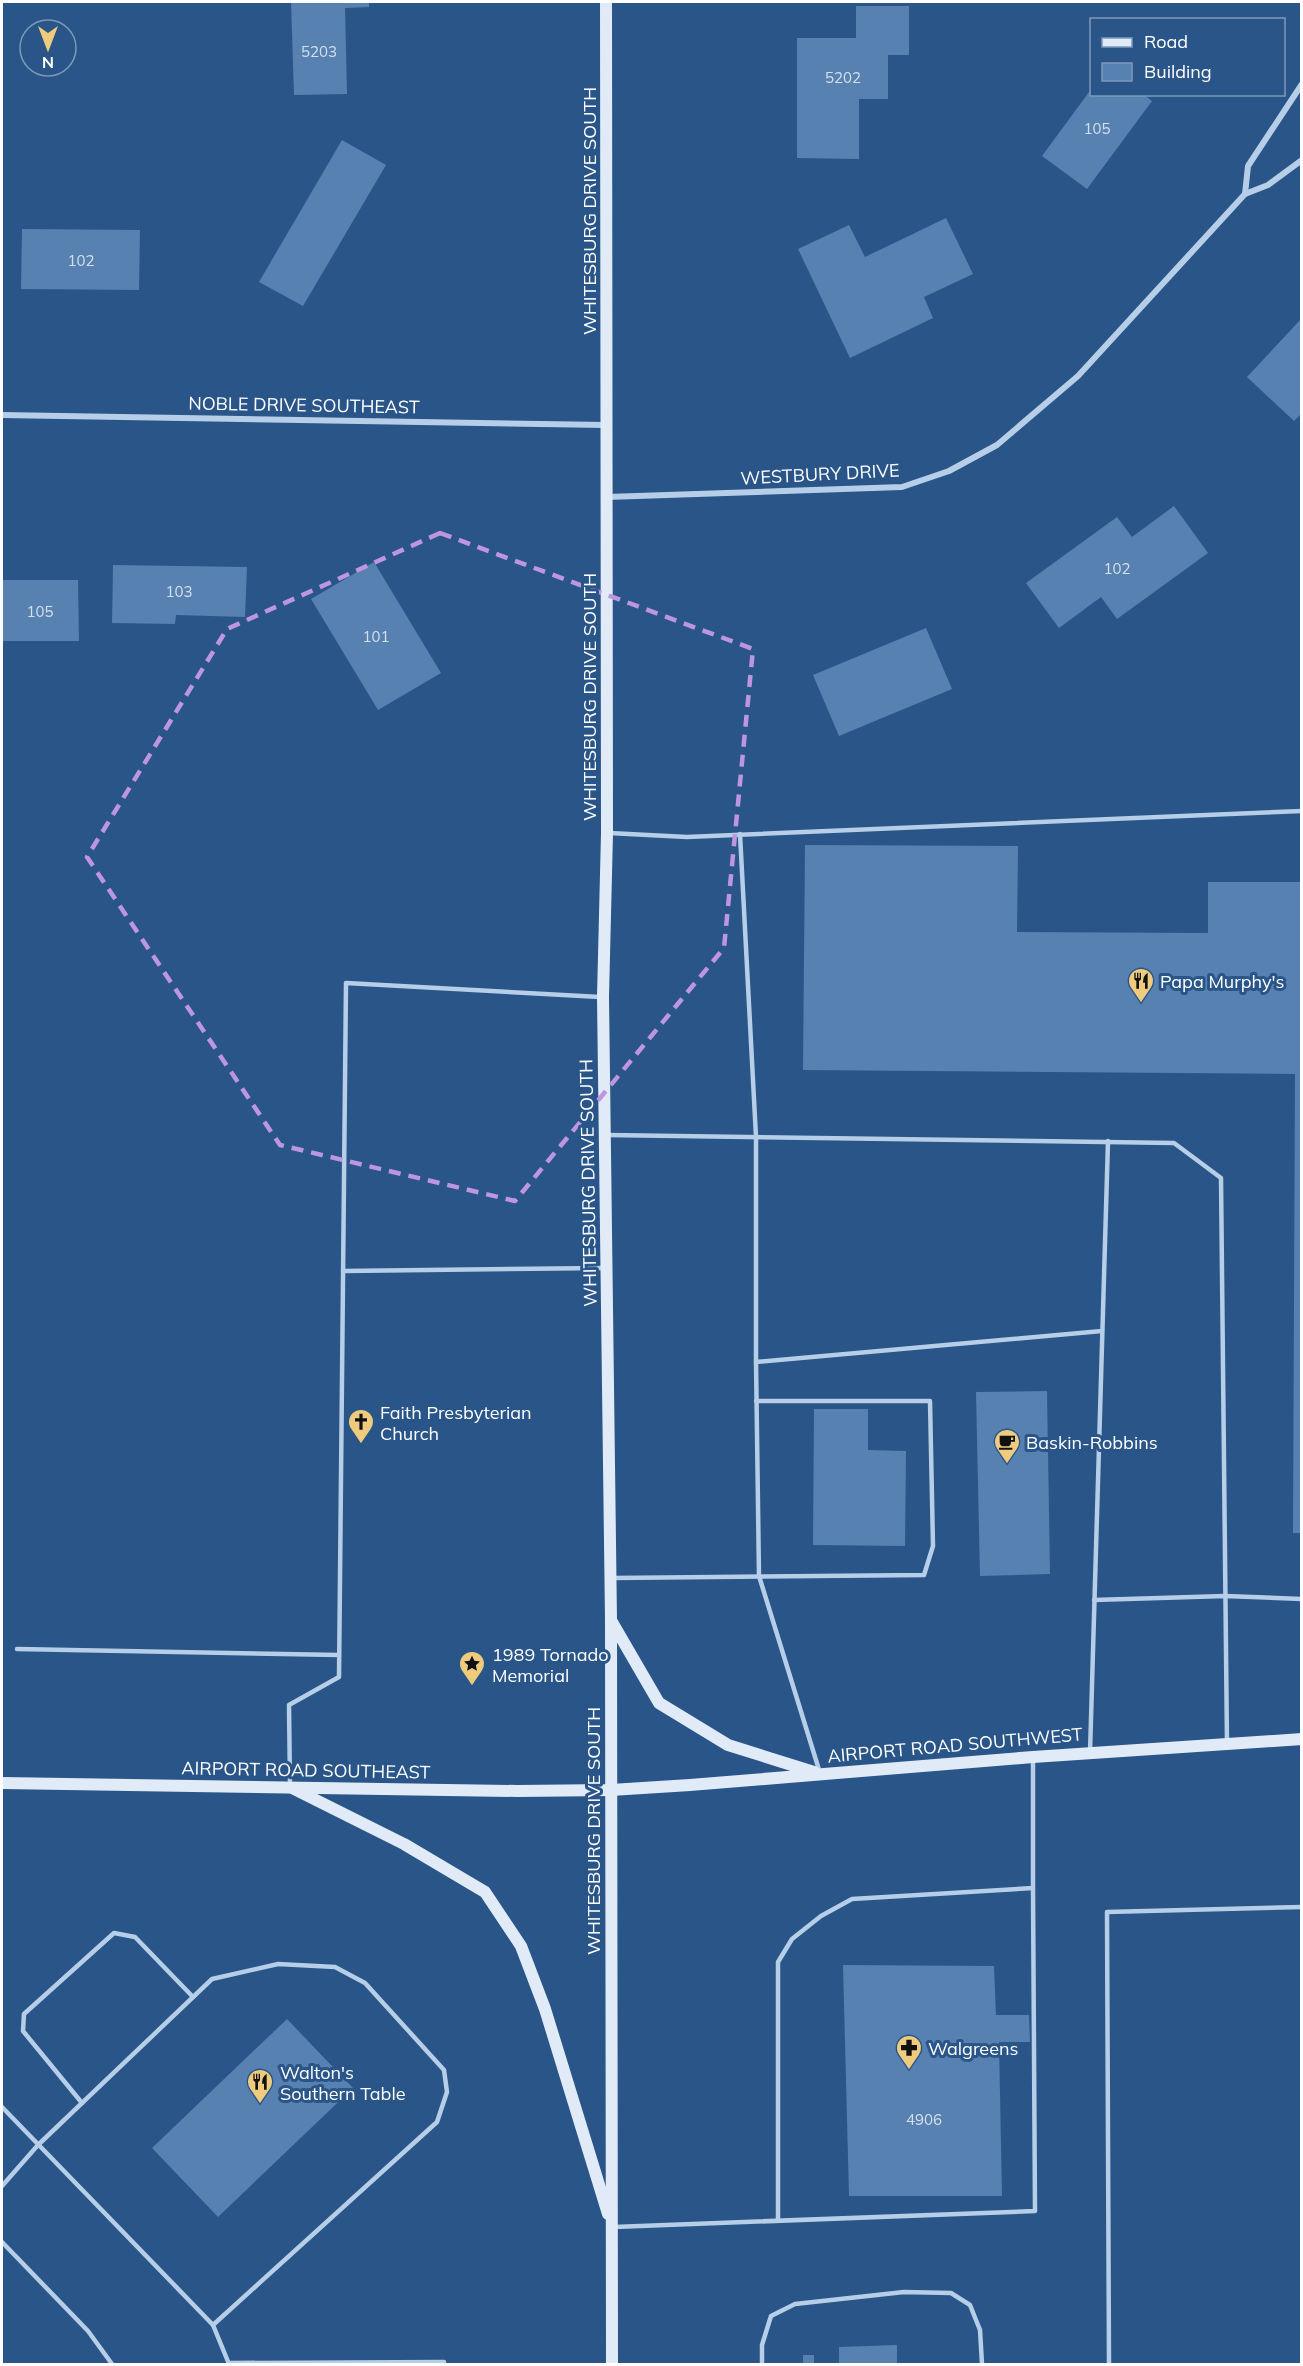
<svg xmlns="http://www.w3.org/2000/svg" width="1303" height="2366" viewBox="0 0 1303 2366" font-family="Mulish,sans-serif">
  <style>
    .building { fill: #5681b1 }
    .lines { fill: none; stroke-linecap: round; stroke-linejoin: round }
    .lane { stroke: #b6cee8; stroke-width: 4.5 }
    .street { stroke: #b6cee8; stroke-width: 6 }
    .secondary { stroke: #e0ebf7; stroke-width: 12 }
    .marked { fill: none; stroke: #bd96df; stroke-width: 4.5; stroke-dasharray: 12 8; stroke-linejoin: round }
    .labels { text-anchor: middle; dominant-baseline: central; stroke-width: 6; stroke-linejoin: round; paint-order: stroke }
    .number-label { font-size: 15px; fill: #d5e0ec }
    .street-label { font-size: 18px; fill: #fff; stroke: #295588 }
    .poi-label { font-size: 18px; fill: #fff; stroke: #295588; text-anchor: start }
  </style>
  <rect width="100%" height="100%" fill="#295588"/>
  <g class="building">
    <path d="M 291,2 L 369,2 L 369,7 L 345,8 L 347,94 L 294,95 Z"/>
    <path d="M 856,6 L 909,6 L 909,55 L 888,55 L 888,99 L 859,99 L 859,159 L 797,158 L 797,38 L 856,38 Z"/>
    <path d="M 1092,88 L 1092,94 L 1143,94 L 1152,101 L 1087,189 L 1042,156 Z"/>
    <path d="M 342,140 L 386,165 L 303,306 L 259,282 Z"/>
    <path d="M 946,218 L 973,274 L 924,297 L 933,318 L 850,358 L 798,249 L 849,225 L 865,257 Z"/>
    <path d="M 22,229 L 140,230 L 139,290 L 21,289 Z"/>
    <path d="M 1302,318 L 1302,413 L 1294,421 L 1247,377 Z"/>
    <path d="M 1174,506 L 1208,553 L 1117,619 L 1101,597 L 1059,628 L 1026,583 L 1117,517 L 1132,537 Z"/>
    <path d="M 374,562 L 441,673 L 378,710 L 311,599 Z"/>
    <path d="M 113,565 L 247,567 L 245,617 L 176,615 L 175,624 L 112,623 Z"/>
    <path d="M 2,580 L 78,580 L 79,641 L 2,641 Z"/>
    <path d="M 926,628 L 952,689 L 839,736 L 813,675 Z"/>
    <path d="M 805,845 L 1018,846 L 1017,932 L 1208,933 L 1208,882 L 1302,882 L 1302,1533 L 1293,1533 L 1295,1074 L 803,1070 Z"/>
    <path d="M 1047,1391 L 1050,1574 L 980,1576 L 976,1392 Z"/>
    <path d="M 814,1409 L 868,1409 L 868,1450 L 906,1451 L 905,1546 L 813,1545 Z"/>
    <path d="M 843,1965 L 994,1966 L 996,2015 L 1029,2015 L 1030,2042 L 999,2042 L 1002,2196 L 849,2196 Z"/>
    <path d="M 287,2019 L 353,2088 L 218,2217 L 152,2148 Z"/>
    <path d="M 897,2345 L 897,2364 L 839,2364 L 839,2347 Z"/>
    <rect x="803" y="2355" width="11" height="9"/>
  </g>
  <g class="lines">
    <g class="lane">
      <path d="M 609,833 L 687,837 L 1302,811"/>
      <path d="M 740,834 L 756,1137 L 756,1362 L 1102,1331"/>
      <path d="M 607,1135 L 1174,1143 L 1221,1178 L 1227,1744"/>
      <path d="M 343,1271 L 604,1268"/>
      <path d="M 756,1362 L 759,1576 L 820,1773"/>
      <path d="M 613,1578 L 924,1575 L 933,1546 L 930,1401 L 756,1401"/>
      <path d="M 1094,1600 L 1225,1596 L 1302,1599"/>
      <path d="M 17,1649 L 339,1655"/>
      <path d="M 1090,1753 L 1108,1141"/>
      <path d="M 290,1786 L 289,1705 L 339,1677 L 346,983 L 600,997"/>
      <path d="M 82,2103 L 23,2031 L 24,2014 L 114,1933 L 135,1937 L 193,1997"/>
      <path d="M 2,2107 L 213,2325 L 229,2364"/>
      <path d="M 2,2186 L 38,2145 L 212,1979 L 278,1964 L 335,1967 L 365,1983 L 444,2070 L 447,2092 L 437,2122 L 213,2325"/>
      <path d="M 778,2220 L 778,1962 L 792,1939 L 821,1916 L 852,1899 L 1033,1888 L 1033,1757"/>
      <path d="M 614,2227 L 1035,2211 L 1033,1888"/>
      <path d="M 2,2242 L 88,2331 L 112,2364"/>
      <path d="M 229,2363 L 444,2362 L 444,2364"/>
      <path d="M 762,2364 L 762,2345 L 771,2316 L 795,2304 L 904,2292 L 951,2293 L 970,2305 L 980,2330 L 982,2364"/>
      <path d="M 1109,2364 L 1107,1912 L 1302,1907"/>
    </g>
    <g class="street">
      <path d="M 1245,194 L 1248,166 L 1302,84"/>
      <path d="M 2,415 L 606,425"/>
      <path d="M 607,497 L 902,487 L 949,471 L 997,445 L 1078,376 L 1245,194 L 1268,185 L 1302,160"/>
    </g>
    <g class="secondary">
      <path d="M 606,2 L 607,833 L 603,997 L 611,1620 L 612,2364"/>
      <path d="M 612,1622 L 659,1703 L 728,1745 L 814,1772"/>
      <path d="M 2,1783 L 517,1791 L 611,1790 L 690,1785 L 1033,1757 L 1302,1739"/>
      <path d="M 294,1789 L 404,1844 L 485,1892 L 521,1946 L 545,2009 L 608,2214"/>
    </g>
  </g>
  <path class="marked" d="M 440,533 L 753,649 L 724,948 L 515,1201 L 280,1145 L 87,857 L 227,629 Z"/>
  <defs>
    <symbol id="restaurant-pin" viewBox="-11 -11 22 30"><path d="M0 17L-7.5 6A9.5 9.5 0 1 1 7.5 6Z" fill="#efcc7d" stroke="#295588"/><path d="M-5-6h1v4h1v-4h1v4h1v-4h1v5L-1.5 .5V6h-2V.5L-5-1ZM5-6V6H3V1.5H1.5Q1.5-4 5-6Z" fill="#111"/></symbol>
    <symbol id="church-pin" viewBox="-11 -11 22 30"><path d="M0 17L-7.5 6A9.5 9.5 0 1 1 7.5 6Z" fill="#efcc7d" stroke="#295588"/><path d="M-1.2-6h2.4v3.5h3.3v2.4h-3.3V6h-2.4V-.1h-3.3v-2.4h3.3Z" fill="#111"/></symbol>
    <symbol id="cafe-pin" viewBox="-11 -11 22 30"><path d="M0 17L-7.5 6A9.5 9.5 0 1 1 7.5 6Z" fill="#efcc7d" stroke="#295588"/><path d="M-5.5-4.5H6V0H3Q3 3.5 0 3.5H-2.5Q-5.5 3.5-5.5 0ZM3-3.2v2h1.7v-2ZM-6 4.5H4V6H-6Z" fill="#111"/></symbol>
    <symbol id="sight-pin" viewBox="-11 -11 22 30"><path d="M0 17L-7.5 6A9.5 9.5 0 1 1 7.5 6Z" fill="#efcc7d" stroke="#295588"/><path d="M0-6L1.8-2.2L6-1.7L2.9 1.2L3.7 5.4L0 3.3L-3.7 5.4L-2.9 1.2L-6-1.7L-1.8-2.2Z" fill="#111"/></symbol>
    <symbol id="pharmacy-pin" viewBox="-11 -11 22 30"><path d="M0 17L-7.5 6A9.5 9.5 0 1 1 7.5 6Z" fill="#efcc7d" stroke="#295588"/><path d="M-2-6h4v4h4v4h-4v4h-4v-4h-4v-4h4Z" fill="#111"/></symbol>
  </defs>
  <g fill-rule="evenodd">
    <use href="#restaurant-pin" x="1126" y="966" width="30" height="40"/>
    <use href="#church-pin" x="346" y="1407" width="30" height="40"/>
    <use href="#cafe-pin" x="992" y="1427" width="30" height="40"/>
    <use href="#sight-pin" x="457" y="1649" width="30" height="40"/>
    <use href="#pharmacy-pin" x="894" y="2033" width="30" height="40"/>
    <use href="#restaurant-pin" x="245" y="2067" width="30" height="40"/>
  </g>
  <g class="labels">
    <g class="number-label">
      <text x="319" y="51">5203</text>
      <text x="843" y="77">5202</text>
      <text x="1097" y="128">105</text>
      <text x="81" y="260">102</text>
      <text x="1117" y="568">102</text>
      <text x="179" y="591">103</text>
      <text x="40" y="611">105</text>
      <text x="376" y="636">101</text>
      <text x="924" y="2119">4906</text>
    </g>
    <g class="street-label">
      <text transform="translate(589 211) rotate(-90)">WHITESBURG DRIVE SOUTH</text>
      <text transform="translate(304 405) rotate(1)">NOBLE DRIVE SOUTHEAST</text>
      <text transform="translate(820 474) rotate(-3)">WESTBURY DRIVE</text>
      <text transform="translate(589 697) rotate(-90)">WHITESBURG DRIVE SOUTH</text>
      <text transform="translate(588 1183) rotate(-91)">WHITESBURG DRIVE SOUTH</text>
      <text transform="translate(955 1745) rotate(-5)">AIRPORT ROAD SOUTHWEST</text>
      <text transform="translate(306 1770) rotate(1)">AIRPORT ROAD SOUTHEAST</text>
      <text transform="translate(593 1831) rotate(-90)">WHITESBURG DRIVE SOUTH</text>
    </g>
    <g class="poi-label">
      <text x="1160" y="981">Papa Murphy's</text>
      <text x="380" y="1412">Faith Presbyterian<tspan x="380" dy="21">Church</tspan></text>
      <text x="1026" y="1442">Baskin-Robbins</text>
      <text x="492" y="1654">1989 Tornado<tspan x="492" dy="21">Memorial</tspan></text>
      <text x="928" y="2048">Walgreens</text>
      <text x="280" y="2072">Walton's<tspan x="280" dy="21">Southern Table</tspan></text>
    </g>
  </g>
  <rect width="1303" height="2366" fill="none" stroke="#ffffff" stroke-width="6"/>
  <rect x="1090" y="18" width="195" height="78" fill="#295588" stroke="#7f99b8" stroke-width="1.5"/>
  <rect x="1102" y="38" width="30" height="9" fill="#e0ebf7" stroke="#7f99b8" stroke-width="1.5"/>
  <text x="1144" y="48" font-size="18" fill="#ffffff">Road</text>
  <rect x="1102" y="63" width="30" height="18" fill="#5681b1" stroke="#7f99b8" stroke-width="1.5"/>
  <text x="1144" y="78" font-size="18" fill="#ffffff">Building</text>
  <g transform="translate(48 48) rotate(180)"><circle r="28" fill="#295588" stroke="#7f99b8" stroke-width="1.5"/>
  <path d="M0-4.5L10 22L0 15L-10 22Z" fill="#efcc7d"/>
  <text y="-9" font-size="16" font-weight="bold" text-anchor="middle" fill="#ffffff">N</text>
  </g>
</svg>
